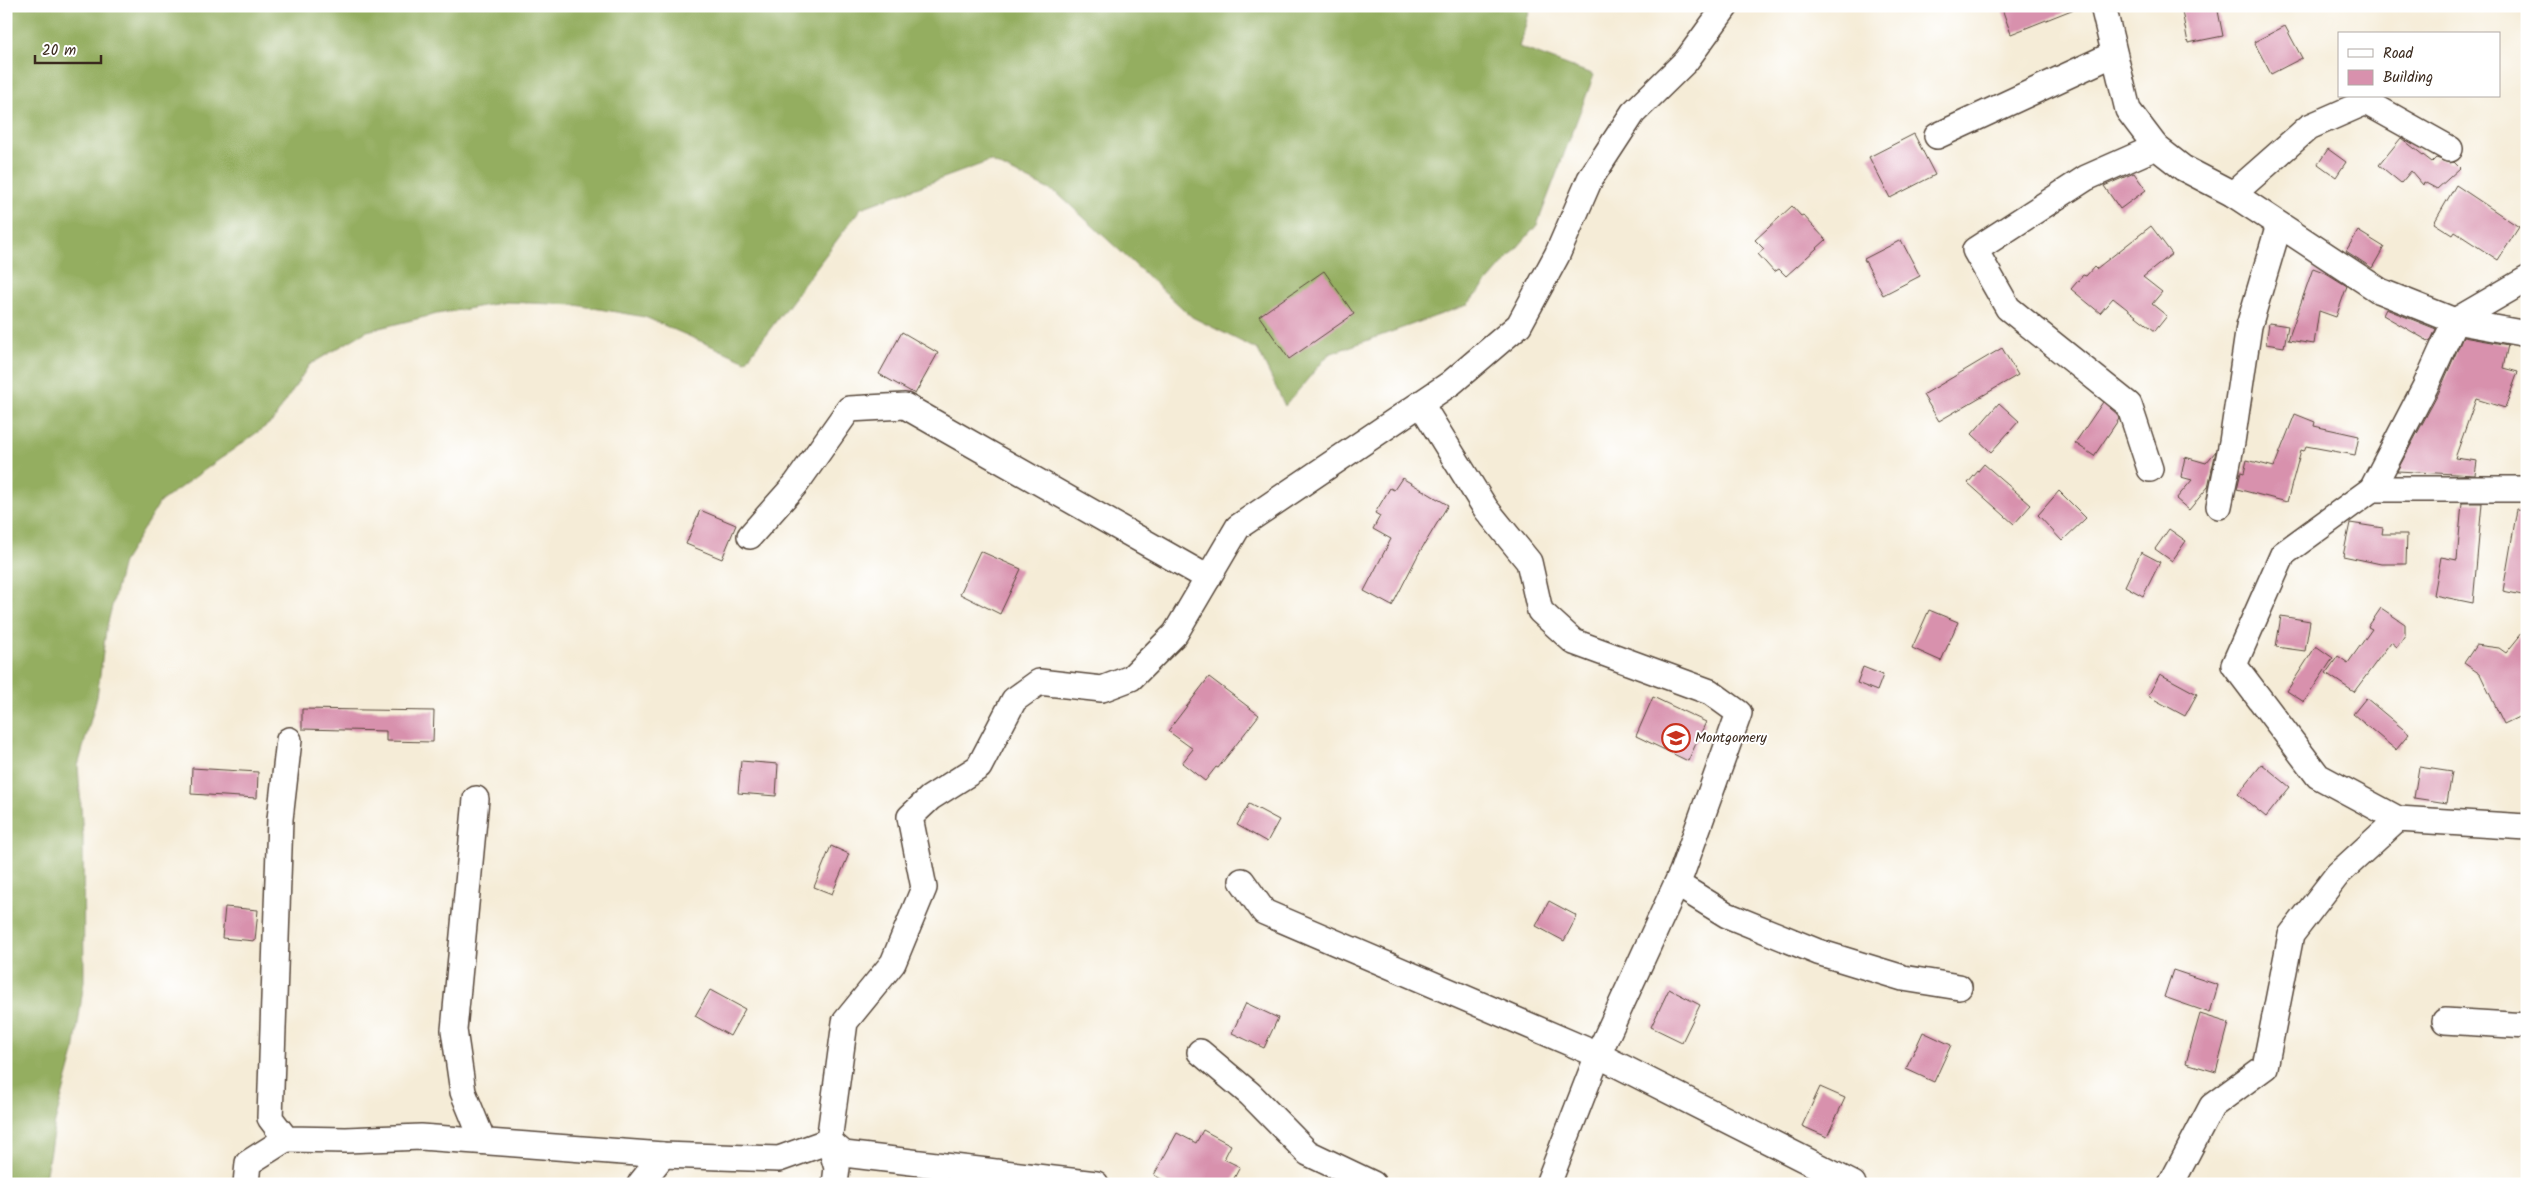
<svg xmlns="http://www.w3.org/2000/svg" width="2533" height="1190" viewBox="0 0 2533 1190" font-family="Kalam,sans-serif">
  <style>
    .forest { fill: #94ae60; stroke: #686c3f }
    .building { fill: #d891ad }
    .lines { fill: none; stroke-linecap: round; stroke-linejoin: round }
    .street-casing { stroke: #57473a; stroke-width: 28 }
    .street { stroke: #fff; stroke-width: 25 }
    .labels { text-anchor: middle; dominant-baseline: central; stroke-width: 4; stroke-linejoin: round; paint-order: stroke }
    .poi-label { font-size: 14px; fill: #3b2a1e; stroke: #fff; text-anchor: start }
  </style>
  <rect width="100%" height="100%" fill="#fff"/>
  <filter id="ink" filterUnits="userSpaceOnUse"><feTurbulence type="fractalNoise" baseFrequency=".02" numOctaves="2"/><feDisplacementMap in="SourceGraphic" scale="10" xChannelSelector="R" yChannelSelector="G"/><feConvolveMatrix kernelMatrix="1 2 1 2 8 2 1 2 1" color-interpolation-filters="sRGB"/></filter>
  <filter id="wash" filterUnits="userSpaceOnUse"><feTurbulence type="fractalNoise" baseFrequency=".0096" numOctaves="4" result="noise"/><feDisplacementMap in="SourceGraphic" scale="20" xChannelSelector="R" yChannelSelector="G"/><feGaussianBlur stdDeviation="1.12" result="paint"/><feColorMatrix in="noise" values="0 0 0 0 0 0 0 0 0 0 0 0 0 0 0 0 0 1.4 0 .05"/><feComposite in="paint" operator="in"/></filter>
  <g filter="url(#wash)">
    <rect width="100%" height="100%" fill="#f5ecd7"/>
    <path class="forest" d="M 6,6 L 1531,6 L 1519,47 L 1594,75 L 1537,225 L 1467,305 L 1329,354 L 1285,406 L 1258,350 L 1192,317 L 1058,194 L 990,161 L 861,208 L 746,361 L 645,317 L 576,305 L 506,302 L 437,314 L 367,331 L 309,365 L 273,421 L 160,502 L 123,562 L 106,630 L 97,697 L 78,766 L 83,836 L 84,981 L 74,1053 L 55,1122 L 44,1184 L 6,1184 Z"/>
    <g id="blocks">
      <g class="building">
        <path d="M 2001,6 L 2079,6 L 2079,7 L 2011,34 Z"/>
        <path d="M 2181,6 L 2217,6 L 2223,36 L 2188,43 Z"/>
        <path d="M 2285,26 L 2302,58 L 2271,74 L 2254,42 Z"/>
        <path d="M 1914,134 L 1935,175 L 1890,198 L 1869,157 Z"/>
        <path d="M 2401,138 L 2432,162 L 2436,158 L 2450,163 L 2454,162 L 2460,168 L 2437,189 L 2424,182 L 2423,185 L 2411,171 L 2401,183 L 2379,165 Z"/>
        <path d="M 2328,149 L 2346,162 L 2336,177 L 2318,164 Z"/>
        <path d="M 2134,173 L 2146,190 L 2120,209 L 2104,186 Z"/>
        <path d="M 2456,185 L 2519,227 L 2498,260 L 2455,232 L 2453,235 L 2434,223 Z"/>
        <path d="M 1792,206 L 1801,216 L 1803,215 L 1826,240 L 1786,276 L 1779,269 L 1774,272 L 1758,254 L 1764,249 L 1755,240 Z"/>
        <path d="M 2151,226 L 2172,254 L 2143,277 L 2162,292 L 2152,304 L 2167,316 L 2155,331 L 2113,298 L 2100,313 L 2071,289 L 2083,275 L 2086,276 L 2094,267 L 2096,269 Z"/>
        <path d="M 2358,231 L 2384,247 L 2372,268 L 2346,251 Z"/>
        <path d="M 1901,240 L 1920,276 L 1883,295 L 1864,259 Z"/>
        <path d="M 2313,268 L 2326,273 L 2347,286 L 2336,317 L 2319,311 L 2314,344 L 2288,340 Z"/>
        <path d="M 1324,271 L 1354,314 L 1289,359 L 1259,316 Z"/>
        <path d="M 2386,309 L 2436,329 L 2430,342 L 2383,315 Z"/>
        <path d="M 2269,323 L 2288,326 L 2284,347 L 2266,344 Z"/>
        <path d="M 902,332 L 938,353 L 915,394 L 879,374 Z"/>
        <path d="M 2463,337 L 2508,345 L 2503,368 L 2518,372 L 2505,408 L 2476,399 L 2455,458 L 2477,461 L 2475,475 L 2397,471 L 2438,394 Z"/>
        <path d="M 2002,348 L 2018,375 L 1939,421 L 1923,395 Z"/>
        <path d="M 2103,402 L 2117,414 L 2119,419 L 2094,456 L 2075,443 Z"/>
        <path d="M 1999,403 L 2019,421 L 1991,452 L 1972,434 Z"/>
        <path d="M 2295,414 L 2315,422 L 2314,426 L 2359,436 L 2355,455 L 2306,446 L 2304,451 L 2301,450 L 2287,502 L 2237,489 L 2241,472 L 2244,473 L 2247,460 L 2274,467 Z"/>
        <path d="M 2216,451 L 2208,487 L 2189,510 L 2176,499 L 2192,480 L 2181,477 L 2185,457 L 2206,463 Z"/>
        <path d="M 1984,464 L 2031,505 L 2014,524 L 1968,483 Z"/>
        <path d="M 1402,478 L 1448,505 L 1418,555 L 1392,606 L 1364,591 L 1391,539 L 1373,529 L 1380,516 L 1375,513 L 1390,488 L 1394,490 Z"/>
        <path d="M 2059,491 L 2086,518 L 2062,541 L 2038,515 Z"/>
        <path d="M 2462,503 L 2482,503 L 2473,603 L 2434,595 L 2441,557 L 2457,560 Z"/>
        <path d="M 2517,509 L 2527,510 L 2527,596 L 2503,591 Z"/>
        <path d="M 700,510 L 736,525 L 722,559 L 686,544 Z"/>
        <path d="M 2350,523 L 2383,528 L 2382,534 L 2407,534 L 2406,564 L 2381,564 L 2343,556 Z"/>
        <path d="M 2169,529 L 2186,541 L 2172,561 L 2155,549 Z"/>
        <path d="M 980,551 L 1021,569 L 1000,614 L 960,594 Z"/>
        <path d="M 2141,552 L 2160,562 L 2143,596 L 2125,586 Z"/>
        <path d="M 2381,608 L 2405,624 L 2405,635 L 2397,647 L 2391,642 L 2354,692 L 2326,673 L 2338,656 L 2348,663 L 2372,629 L 2368,627 Z"/>
        <path d="M 1929,610 L 1958,622 L 1941,661 L 1912,648 Z"/>
        <path d="M 2281,616 L 2310,621 L 2305,651 L 2276,647 Z"/>
        <path d="M 2527,627 L 2527,713 L 2504,724 L 2480,674 L 2464,663 L 2476,645 L 2499,648 L 2506,653 Z"/>
        <path d="M 2316,646 L 2333,658 L 2304,702 L 2287,691 Z"/>
        <path d="M 1863,667 L 1883,675 L 1877,691 L 1857,683 Z"/>
        <path d="M 2160,674 L 2197,694 L 2185,716 L 2148,696 Z"/>
        <path d="M 1209,677 L 1259,715 L 1218,768 L 1216,767 L 1205,781 L 1182,763 L 1193,749 L 1168,731 Z"/>
        <path d="M 1653,697 L 1706,722 L 1688,761 L 1636,736 Z"/>
        <path d="M 2366,698 L 2409,734 L 2396,750 L 2353,714 Z"/>
        <path d="M 302,709 L 434,711 L 433,742 L 386,741 L 386,731 L 302,729 Z"/>
        <path d="M 741,761 L 778,764 L 776,796 L 738,793 Z"/>
        <path d="M 2262,764 L 2290,787 L 2266,817 L 2238,794 Z"/>
        <path d="M 2419,767 L 2452,772 L 2447,803 L 2414,798 Z"/>
        <path d="M 192,768 L 258,772 L 257,798 L 191,794 Z"/>
        <path d="M 1249,804 L 1279,820 L 1267,842 L 1237,825 Z"/>
        <path d="M 831,846 L 849,854 L 832,894 L 814,887 Z"/>
        <path d="M 1549,901 L 1577,916 L 1564,941 L 1536,926 Z"/>
        <path d="M 225,907 L 258,910 L 255,941 L 222,938 Z"/>
        <path d="M 2173,970 L 2218,985 L 2210,1013 L 2164,997 Z"/>
        <path d="M 1669,989 L 1700,1005 L 1682,1042 L 1651,1027 Z"/>
        <path d="M 710,990 L 745,1009 L 730,1036 L 695,1016 Z"/>
        <path d="M 1246,1003 L 1278,1018 L 1264,1048 L 1232,1033 Z"/>
        <path d="M 2200,1014 L 2229,1023 L 2216,1072 L 2186,1063 Z"/>
        <path d="M 1923,1032 L 1951,1045 L 1934,1082 L 1906,1069 Z"/>
        <path d="M 1820,1087 L 1845,1098 L 1827,1137 L 1802,1126 Z"/>
        <path d="M 1203,1130 L 1231,1145 L 1224,1159 L 1240,1167 L 1231,1184 L 1170,1184 L 1154,1175 L 1177,1133 L 1196,1143 Z"/>
      </g>
    </g>
  </g>
  <g filter="url(#ink)">
    <use href="#blocks" fill-opacity="0" stroke="#57473a" stroke-width="1"/>
    <g class="lines">
      <defs>
        <g id="street">
          <path d="M 2103,6 L 2128,110 L 2156,147 L 2183,168 L 2233,194 L 2380,291 L 2455,321 L 2527,334"/>
          <path d="M 1937,136 L 2114,54"/>
          <path d="M 2233,194 L 2309,127 L 2366,102 L 2450,149"/>
          <path d="M 1421,404 L 1486,509 L 1529,562 L 1540,611 L 1574,642 L 1710,692 L 1739,713 L 1682,872 L 1598,1055 L 1548,1184"/>
          <path d="M 2150,469 L 2129,405 L 2008,308 L 1975,250 L 2086,178 L 2156,147"/>
          <path d="M 2372,489 L 2527,489"/>
          <path d="M 2219,506 L 2232,442 L 2249,326 L 2279,225"/>
          <path d="M 750,536 L 796,484 L 849,409 L 905,406 L 1208,578"/>
          <path d="M 289,740 L 280,819 L 270,1118 L 286,1139 L 346,1140 L 421,1137 L 663,1155 L 779,1159 L 829,1141 L 844,1154 L 1096,1184"/>
          <path d="M 476,799 L 454,1030 L 463,1092 L 483,1141"/>
          <path d="M 2398,819 L 2318,776 L 2234,665 L 2283,554 L 2372,489 L 2425,387 L 2455,321 L 2527,279"/>
          <path d="M 1242,881 L 1264,912 L 1598,1055 L 1853,1184"/>
          <path d="M 1677,884 L 1727,915 L 1818,952 L 1903,978 L 1959,987"/>
          <path d="M 2445,1021 L 2527,1026"/>
          <path d="M 1200,1052 L 1250,1094 L 1308,1153 L 1373,1184"/>
          <path d="M 246,1184 L 248,1163 L 286,1139"/>
          <path d="M 640,1184 L 663,1155"/>
          <path d="M 835,1184 L 837,1168 L 829,1141 L 845,1022 L 893,963 L 924,888 L 910,817 L 930,798 L 979,767 L 1014,700 L 1039,682 L 1102,689 L 1131,678 L 1175,634 L 1238,527 L 1451,383 L 1519,325 L 1557,255 L 1590,179 L 1633,113 L 1686,61 L 1726,6"/>
          <path d="M 2171,1184 L 2212,1106 L 2265,1067 L 2291,935 L 2338,874 L 2398,819 L 2527,827"/>
        </g>
      </defs>
      <use href="#street" class="street-casing"/>
      <use href="#street" class="street"/>
    </g>
  </g>
  <defs>
    <symbol id="school-ring" viewBox="-11 -11 22 22"><circle r="9.5" fill="#fff" stroke="#c8321e" stroke-width="1.5"/><path d="M0-5L7-2L0 1L-7-2ZM-4 1L0 2.5L4 1V4Q0 6-4 4Z" fill="#c8321e"/></symbol>
  </defs>
  <g fill-rule="evenodd">
    <use href="#school-ring" x="1660" y="722" width="32" height="32"/>
  </g>
  <g class="labels">
    <g class="poi-label">
      <text x="1695" y="738">Montgomery</text>
    </g>
  </g>
  <rect width="2533" height="1190" fill="none" stroke="#fff" stroke-width="25"/>
  <rect x="2338" y="32" width="162" height="65" fill="#ffffff" stroke="#b1aaa5"/>
  <rect x="2348" y="49" width="25" height="8" fill="#ffffff" stroke="#b1aaa5"/>
  <text x="2383" y="58" font-size="15" fill="#3b2a1e">Road</text>
  <rect x="2348" y="70" width="25" height="15" fill="#d891ad" stroke="#b1aaa5"/>
  <text x="2383" y="82" font-size="15" fill="#3b2a1e">Building</text>
  <path d="M35 55v8h66v-8" fill="none" stroke="#3b2a1e" stroke-width="2.5"/>
  <text x="42" y="55" font-size="15" fill="#3b2a1e" stroke="#ffffff" stroke-width="4" paint-order="stroke">20 m</text>
</svg>
